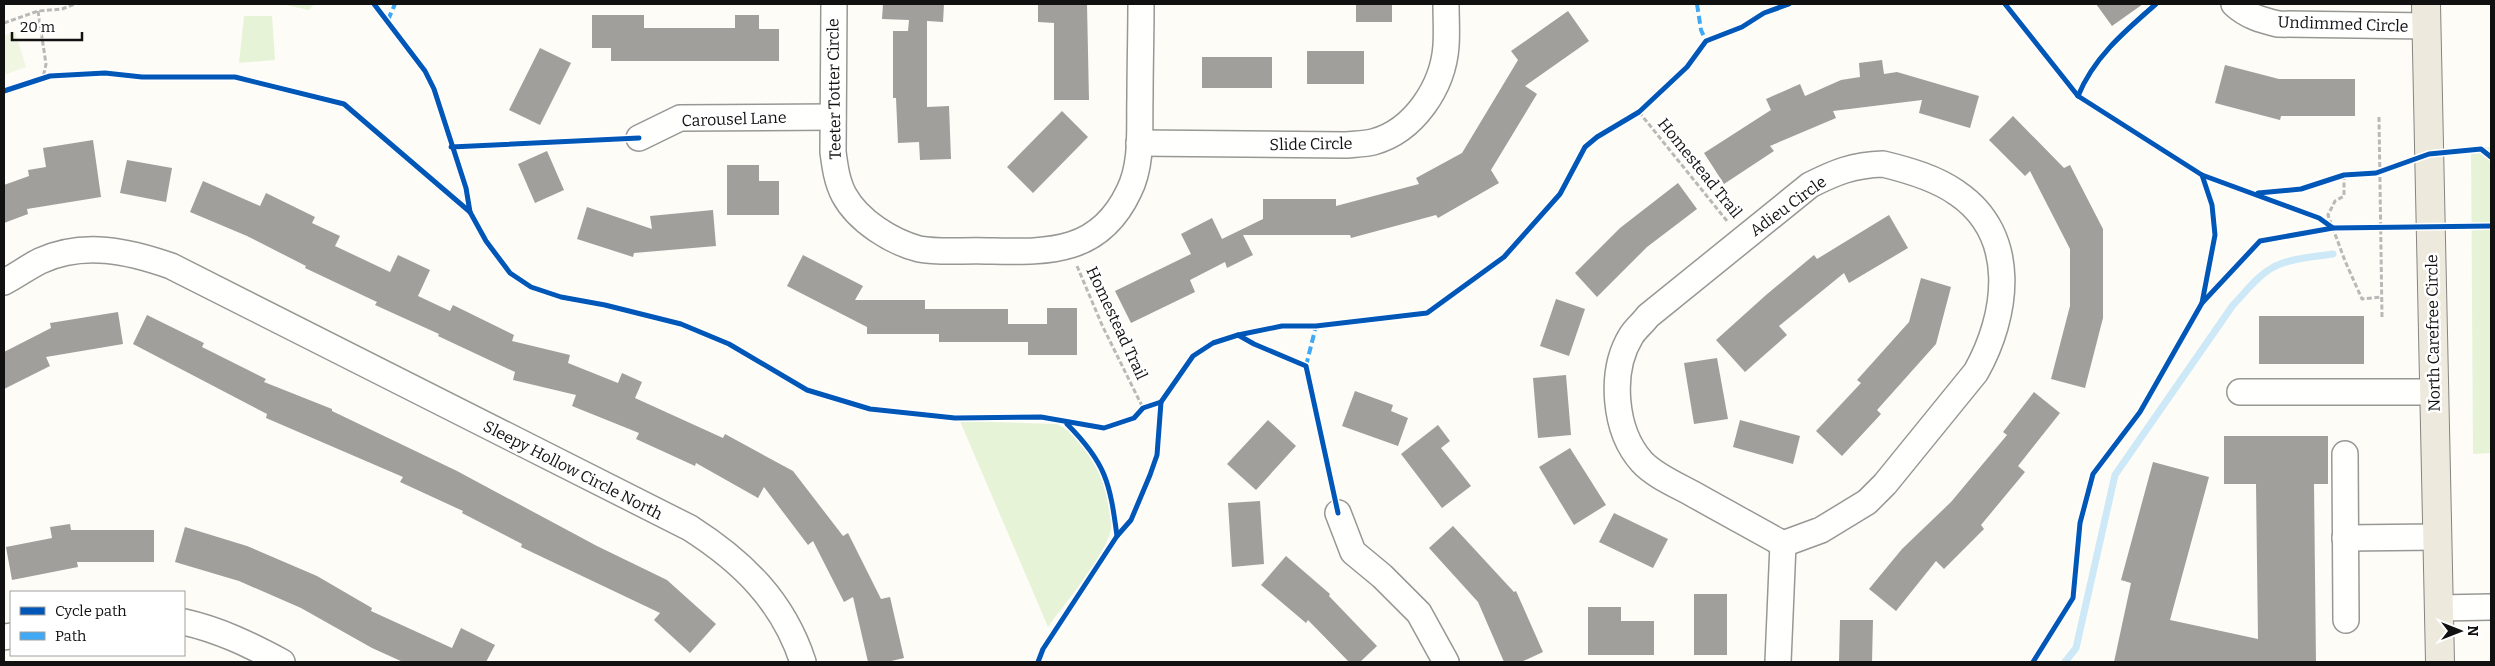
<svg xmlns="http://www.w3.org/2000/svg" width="2495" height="666" viewBox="0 0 2495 666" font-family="Bitter,serif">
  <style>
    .green { fill: #e7f3d7 }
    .pitch { fill: #f0f6e1 }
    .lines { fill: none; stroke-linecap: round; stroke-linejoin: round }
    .stream { stroke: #cde8f7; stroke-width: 7 }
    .building { fill: #a19f9c }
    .minor-casing { stroke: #979795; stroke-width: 28 }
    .major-casing { stroke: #858482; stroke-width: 30 }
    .path { stroke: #b9b9b8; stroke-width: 3; stroke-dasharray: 5 2.5; stroke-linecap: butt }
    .minor { stroke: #fffffe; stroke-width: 25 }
    .major { stroke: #ede9dc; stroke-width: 28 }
    .quiet { stroke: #3fa9f5; stroke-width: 4; stroke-dasharray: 8 4; stroke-linecap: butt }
    .cycleway-casing { stroke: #fff; stroke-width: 8 }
    .cycleway { stroke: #0057b8; stroke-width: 5 }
    .labels { text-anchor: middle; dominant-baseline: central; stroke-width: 5; stroke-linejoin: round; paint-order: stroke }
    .street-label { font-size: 16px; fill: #111; stroke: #fff }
  </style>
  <rect width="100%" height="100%" fill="#fdfcf7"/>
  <g class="green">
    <path d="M 281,4 L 314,4 L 309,10 Z"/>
    <path d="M 244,16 L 272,16 L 275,60 L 239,63 Z"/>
    <path d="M 2491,147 L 2491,453 L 2473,454 L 2471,148 Z"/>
    <path d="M 960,421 L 1057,424 C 1077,434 1093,453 1100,475 C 1106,491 1112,509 1111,527 C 1110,550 1063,606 1048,627 Z"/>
  </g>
  <path class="pitch" d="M 15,32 L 26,67 L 4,75 L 4,36 Z"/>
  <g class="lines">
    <path class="stream" d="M 2065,662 L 2076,648 L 2115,475 L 2233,305 C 2245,293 2257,276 2272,268 C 2289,258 2314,257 2333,254"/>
  </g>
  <g class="building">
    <path d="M 883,4 L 944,4 L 943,22 L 927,21 L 927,107 L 949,106 L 951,159 L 920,160 L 919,142 L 898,143 L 896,98 L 893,98 L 893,31 L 908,31 L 909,20 L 882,19 Z"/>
    <path d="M 1038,4 L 1087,4 L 1089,100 L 1054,100 L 1054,23 L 1038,22 Z"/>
    <rect x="1356" y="4" width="36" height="18"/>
    <path d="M 2096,4 L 2143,4 L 2112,26 Z"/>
    <path d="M 1568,11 L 1589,41 L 1525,86 L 1537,94 L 1491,170 L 1499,183 L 1438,218 L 1436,215 L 1351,238 L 1350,235 L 1243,235 L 1253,255 L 1227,268 L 1225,262 L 1190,280 L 1195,292 L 1131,323 L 1115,291 L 1191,254 L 1181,234 L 1212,218 L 1222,239 L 1263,219 L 1263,199 L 1336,199 L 1336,206 L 1419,184 L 1416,178 L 1462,153 L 1518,60 L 1511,51 Z"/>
    <path d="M 592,15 L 644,15 L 644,28 L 735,28 L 735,15 L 759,15 L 759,29 L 779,29 L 779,61 L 611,61 L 611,48 L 592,48 Z"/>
    <path d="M 540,48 L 571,63 L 540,125 L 509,110 Z"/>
    <rect x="1307" y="51" width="57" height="33"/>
    <rect x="1202" y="57" width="70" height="31"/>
    <path d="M 1882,60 L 1884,74 L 1897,72 L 1979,96 L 1970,128 L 1919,113 L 1922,100 L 1833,111 L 1836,118 L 1770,146 L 1774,151 L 1724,184 L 1704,153 L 1771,110 L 1766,99 L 1800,84 L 1805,96 L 1841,80 L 1860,77 L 1859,63 Z"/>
    <path d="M 2225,65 L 2279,79 L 2355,79 L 2355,116 L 2281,116 L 2280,120 L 2215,103 Z"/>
    <path d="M 1062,111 L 1088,137 L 1033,193 L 1007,167 Z"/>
    <path d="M 2013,116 L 2064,168 L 2070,165 L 2103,229 L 2103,318 L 2085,388 L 2051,379 L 2070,306 L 2070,249 L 2030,171 L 2025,176 L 1989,140 Z"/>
    <path d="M 93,140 L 101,197 L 27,209 L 28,214 L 4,223 L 4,185 L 29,176 L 28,170 L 46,167 L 43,148 Z"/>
    <path d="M 547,151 L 564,190 L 535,203 L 518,164 Z"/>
    <path d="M 127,160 L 172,168 L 166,202 L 120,193 Z"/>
    <path d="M 727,165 L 759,165 L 759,181 L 779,181 L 779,215 L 727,215 Z"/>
    <path d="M 203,181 L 260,206 L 266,193 L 315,217 L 312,223 L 340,236 L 335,246 L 390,272 L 398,255 L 430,270 L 418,296 L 450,311 L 453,305 L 514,335 L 512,341 L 570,355 L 568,363 L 618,383 L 622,373 L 642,382 L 635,398 L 723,438 L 725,434 L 793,471 L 843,536 L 848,533 L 881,599 L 890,597 L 904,658 L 887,662 L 868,662 L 853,597 L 844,602 L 813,541 L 808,545 L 764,487 L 758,498 L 696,463 L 695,466 L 636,439 L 639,433 L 572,406 L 576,395 L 513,380 L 515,372 L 438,336 L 439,334 L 375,305 L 377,302 L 305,268 L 306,266 L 247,236 L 190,212 Z"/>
    <path d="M 1678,183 L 1697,209 L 1647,247 L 1597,297 L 1575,273 L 1620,228 Z"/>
    <path d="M 587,207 L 652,229 L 650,216 L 713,210 L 716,246 L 634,253 L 633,257 L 577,239 Z"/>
    <path d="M 1889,215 L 1908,248 L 1849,283 L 1844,273 L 1779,326 L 1787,335 L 1745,372 L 1716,340 L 1766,295 L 1814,255 L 1817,259 Z"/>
    <path d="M 803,255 L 863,286 L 855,300 L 925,300 L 925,309 L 1008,309 L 1008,324 L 1047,324 L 1047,308 L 1077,308 L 1077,355 L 1028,355 L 1028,342 L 939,342 L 939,334 L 867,334 L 867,327 L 787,286 Z"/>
    <path d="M 1921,278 L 1951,287 L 1936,344 L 1877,410 L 1881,414 L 1842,456 L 1816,431 L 1861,383 L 1857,380 L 1909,322 Z"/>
    <path d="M 1556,299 L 1585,309 L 1569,356 L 1540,346 Z"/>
    <path d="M 118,312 L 123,344 L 46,357 L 50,366 L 4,389 L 4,352 L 51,328 L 50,323 Z"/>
    <path d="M 147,315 L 204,343 L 202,347 L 266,379 L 264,382 L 332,409 L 332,411 L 457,471 L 597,546 L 667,580 L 716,624 L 690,653 L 654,620 L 660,613 L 521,547 L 522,544 L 462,513 L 463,511 L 400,482 L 403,477 L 266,418 L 267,414 L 133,344 Z"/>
    <rect x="2259" y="316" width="105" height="48"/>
    <path d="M 1717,358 L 1728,419 L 1694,424 L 1684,363 Z"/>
    <path d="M 1566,375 L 1571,435 L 1538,438 L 1533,378 Z"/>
    <path d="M 1355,391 L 1393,405 L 1391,411 L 1408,418 L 1398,446 L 1342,426 Z"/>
    <path d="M 2034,392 L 2060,413 L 2018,466 L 2025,472 L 1981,525 L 1984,529 L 1944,569 L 1936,561 L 1896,611 L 1869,589 L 1902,549 L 1951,502 L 2007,435 L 2003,432 Z"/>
    <path d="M 1268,420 L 1296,446 L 1256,490 L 1227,464 Z"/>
    <path d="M 1740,420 L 1800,436 L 1793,464 L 1733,447 Z"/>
    <path d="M 1438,425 L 1450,441 L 1441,448 L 1471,486 L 1442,508 L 1401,454 Z"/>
    <path d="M 2224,436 L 2328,436 L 2328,484 L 2314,484 L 2316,662 L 2114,662 L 2131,583 L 2121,580 L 2153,462 L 2209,477 L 2170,620 L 2258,639 L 2256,484 L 2224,484 Z"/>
    <path d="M 1570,448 L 1606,505 L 1574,525 L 1539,467 Z"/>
    <path d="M 1260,501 L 1264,564 L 1232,567 L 1228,503 Z"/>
    <path d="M 1614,513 L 1668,539 L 1653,568 L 1599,542 Z"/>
    <path d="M 70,524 L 71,530 L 154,530 L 154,562 L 77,562 L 78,567 L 12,580 L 6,547 L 52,538 L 50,527 Z"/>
    <path d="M 1453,526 L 1514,592 L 1516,591 L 1543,652 L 1521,662 L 1504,662 L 1478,602 L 1429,548 Z"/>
    <path d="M 185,527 L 247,546 L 317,576 L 372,608 L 371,611 L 452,648 L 461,628 L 495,645 L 486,662 L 403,662 L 372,648 L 301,608 L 239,581 L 175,562 Z"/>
    <path d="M 1286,556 L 1330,594 L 1329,596 L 1377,646 L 1360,662 L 1349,662 L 1308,620 L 1306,623 L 1261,585 Z"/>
    <rect x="1694" y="594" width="33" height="61"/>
    <path d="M 1588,607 L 1621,607 L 1621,621 L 1654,621 L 1654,655 L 1588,655 Z"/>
    <path d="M 1840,620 L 1873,620 L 1872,662 L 1839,662 Z"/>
  </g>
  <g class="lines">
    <defs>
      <g id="minor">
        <path d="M 834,4 L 833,152 C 835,167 837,182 844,195 C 858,221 892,242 919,249 C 940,253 966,250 987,251 C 1047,252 1099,255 1129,191 C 1143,163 1139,128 1140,98 C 1140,67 1141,35 1141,4"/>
        <path d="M 2234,4 C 2247,16 2261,20 2278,24 L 2427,26"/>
        <path d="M 639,138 L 680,118 L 833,117"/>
        <path d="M 1139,143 L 1346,145 C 1355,144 1365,144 1373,142 C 1414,131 1443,87 1446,46 C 1447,32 1446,18 1446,4"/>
        <path d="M 1883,164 C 1908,170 1936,178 1957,193 C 2019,235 2008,315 1976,372 L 1885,484 L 1867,502 L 1821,530 L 1783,544 C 1753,527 1723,511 1693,494 C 1677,485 1655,476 1642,462 C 1614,431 1609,372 1631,336 C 1635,329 1643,323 1648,316 L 1810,185 C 1836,172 1853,165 1883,164 Z"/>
        <path d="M 4,282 C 16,276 28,267 40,261 C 84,241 128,251 171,266 L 690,528 C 743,562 783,601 803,662"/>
        <path d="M 2240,392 L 2434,392"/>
        <path d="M 2345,454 L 2346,620"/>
        <path d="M 1338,513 L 1353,552 L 1382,576 L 1419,613 L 1446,662"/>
        <path d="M 2345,538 L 2437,537"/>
        <path d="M 2439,608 L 2491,607"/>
        <path d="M 184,622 C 220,630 250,645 282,662"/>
        <path d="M 4,637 L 11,636"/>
        <path d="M 1778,662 L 1783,544"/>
      </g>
      <path id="major" d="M 2426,4 L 2440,662"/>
    </defs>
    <use href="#minor" class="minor-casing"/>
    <use href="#major" class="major-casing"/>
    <g class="path">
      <path d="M 38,11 L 46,64 L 43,78"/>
      <path d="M 4,23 L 38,11 L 62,9 L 75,4"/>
      <path d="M 1639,112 L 1727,221"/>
      <path d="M 2379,117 L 2382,317"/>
      <path d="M 2344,175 L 2344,196 L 2335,201 L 2328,215 L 2345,261 L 2362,299 L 2381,297"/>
      <path d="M 1077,266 L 1102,325 L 1143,408"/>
    </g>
    <use href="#minor" class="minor"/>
    <use href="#major" class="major"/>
    <g class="quiet">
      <path d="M 1697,4 L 1701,30 L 1706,41"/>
      <path d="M 388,20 L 395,4"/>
      <path d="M 1306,366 L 1316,326"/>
    </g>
    <defs>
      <g id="cycleway">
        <path d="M 2005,4 L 2078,96 L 2202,175 L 2319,218 L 2333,228 L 2491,226"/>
        <path d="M 4,91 L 50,76 L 105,73 L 142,77 L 235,77 L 344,104 L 470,212 L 466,188 L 434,89 L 425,71 L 374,4"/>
        <path d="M 2078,96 C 2094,57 2125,31 2156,4"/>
        <path d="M 451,147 L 639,138"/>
        <path d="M 2202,175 L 2212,205 L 2215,235 L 2202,303"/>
        <path d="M 2258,193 L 2301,189 L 2344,175 L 2376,173 L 2429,154 L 2481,149 L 2491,157"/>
        <path d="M 470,212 L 486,241 L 510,273 L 531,287 L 561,297 L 605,305 L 681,324 L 729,344 L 807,390 L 870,409 L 955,418 L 1041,417 L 1104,428 L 1134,418 L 1143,408 L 1161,402 L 1193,356 L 1213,343 L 1238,335 L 1282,326 L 1316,326 L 1427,313 L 1504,257 L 1560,194 L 1585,147 L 1597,137 L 1639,112 L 1687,67 L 1706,41 L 1742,27 L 1764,13 L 1789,4"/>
        <path d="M 1238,335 L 1254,344 L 1306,366 L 1338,513"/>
        <path d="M 1067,424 C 1106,463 1110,483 1117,536"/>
        <path d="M 1038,662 L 1043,649 L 1117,536 L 1131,520 L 1150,475 L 1157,455 L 1161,402"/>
        <path d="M 2033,662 L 2073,598 L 2080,523 L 2093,474 L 2140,412 L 2202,303 L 2260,241 L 2333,228"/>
      </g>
    </defs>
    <use href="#cycleway" class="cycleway-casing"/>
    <use href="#cycleway" class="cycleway"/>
  </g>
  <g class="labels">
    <g class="street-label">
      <text transform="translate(2343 24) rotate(2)">Undimmed Circle</text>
      <text transform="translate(834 89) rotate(-91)">Teeter Totter Circle</text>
      <text transform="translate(734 119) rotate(-2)">Carousel Lane</text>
      <text transform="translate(1311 144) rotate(-1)">Slide Circle</text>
      <text transform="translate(1700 168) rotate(51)">Homestead Trail</text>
      <text transform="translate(1788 206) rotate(-36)">Adieu Circle</text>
      <text transform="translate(1117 323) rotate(65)">Homestead Trail</text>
      <text transform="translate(2433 333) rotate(-91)">North Carefree Circle</text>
      <text transform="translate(573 470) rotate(27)">Sleepy Hollow Circle North</text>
    </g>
  </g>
  <rect width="2495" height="666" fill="none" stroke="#111111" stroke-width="10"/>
  <rect x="10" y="591" width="175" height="65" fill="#ffffff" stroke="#a0a0a0"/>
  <rect x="20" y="607" width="25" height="8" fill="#0057b8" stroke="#a0a0a0"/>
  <text x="55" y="616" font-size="15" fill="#111111">Cycle path</text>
  <rect x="20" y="632" width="25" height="8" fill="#3fa9f5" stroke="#a0a0a0"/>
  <text x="55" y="641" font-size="15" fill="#111111">Path</text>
  <g transform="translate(2460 631) rotate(90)" stroke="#ffffff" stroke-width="4" paint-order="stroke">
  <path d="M0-4L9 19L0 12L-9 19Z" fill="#111111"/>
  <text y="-8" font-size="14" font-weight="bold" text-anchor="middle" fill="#111111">N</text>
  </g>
  <path d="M12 32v8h70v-8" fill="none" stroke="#111111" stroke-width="2.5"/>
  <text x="20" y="32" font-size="15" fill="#111111" stroke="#ffffff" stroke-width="4" paint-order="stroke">20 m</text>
</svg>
